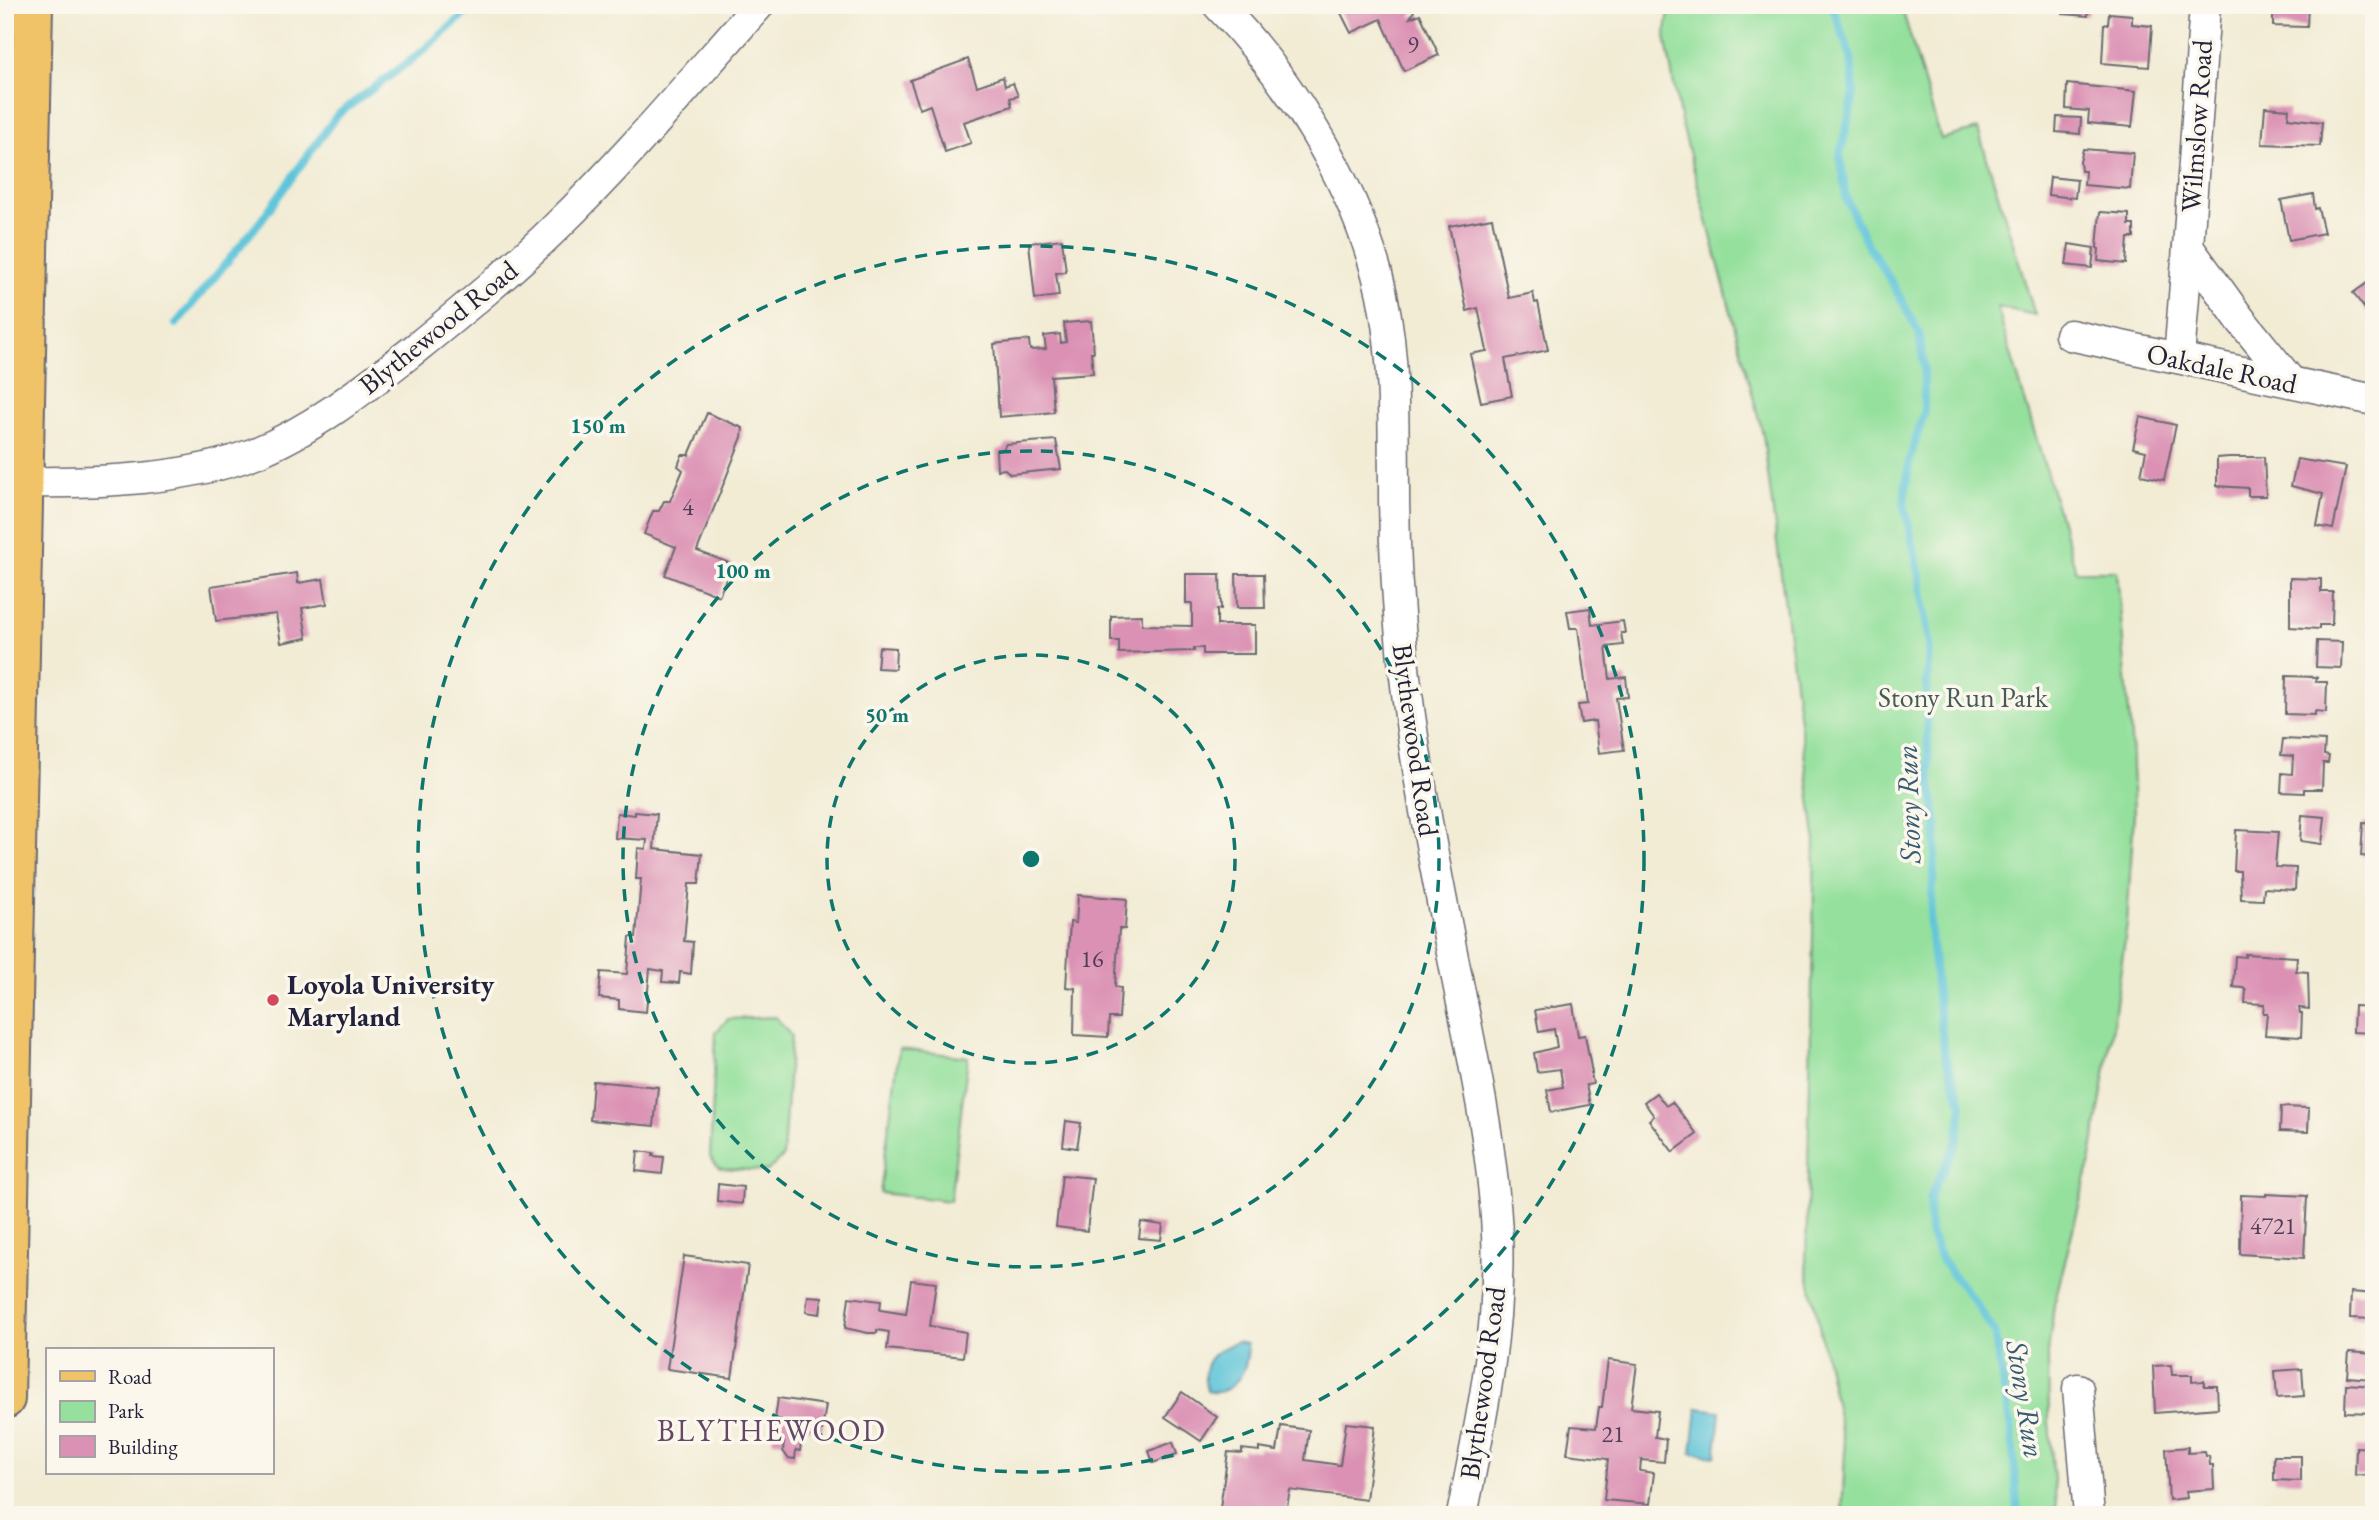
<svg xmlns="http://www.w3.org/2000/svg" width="2379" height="1520" viewBox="0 0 2379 1520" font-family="'EB Garamond',serif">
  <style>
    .green { fill: #94e09c; stroke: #5b816c; stroke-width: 2 }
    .water { fill: #5dc4d9; stroke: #40738a; stroke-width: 2 }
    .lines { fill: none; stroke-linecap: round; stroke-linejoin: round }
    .stream { stroke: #5dc4d9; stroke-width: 8 }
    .building { fill: #db91b4 }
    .minor-casing { stroke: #6b6971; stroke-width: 33 }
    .major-casing { stroke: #6b6971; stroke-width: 42 }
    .minor { stroke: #fff; stroke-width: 30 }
    .major { stroke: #f1c369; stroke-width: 38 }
    .ring { fill: none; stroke: #0f766e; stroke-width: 3.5; stroke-dasharray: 12 9 }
    .poi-dot { fill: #d1495b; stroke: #fbf7ec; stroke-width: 2.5 }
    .labels { text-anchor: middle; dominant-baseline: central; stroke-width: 7; stroke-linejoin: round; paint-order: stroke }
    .number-label { font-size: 24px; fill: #503e59 }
    .street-label { font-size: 28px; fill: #22223b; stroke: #fbf7ec }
    .park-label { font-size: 28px; fill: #445b58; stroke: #fbf7ec }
    .poi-label { font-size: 28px; font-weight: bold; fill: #22223b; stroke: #fbf7ec; text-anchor: start }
    .water-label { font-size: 30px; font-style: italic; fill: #375b72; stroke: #fbf7ec }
    .neighbourhood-label { font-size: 30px; letter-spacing: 2px; fill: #634965; stroke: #fbf7ec }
    .centre { fill: #0f766e; stroke: #fbf7ec; stroke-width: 3.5 }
    .ring-label { font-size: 21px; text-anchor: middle; font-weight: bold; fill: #0f766e; stroke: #fbf7ec; stroke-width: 7; stroke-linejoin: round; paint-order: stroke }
  </style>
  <rect width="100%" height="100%" fill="#fbf7ec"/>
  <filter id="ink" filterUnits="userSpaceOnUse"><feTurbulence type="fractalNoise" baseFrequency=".0143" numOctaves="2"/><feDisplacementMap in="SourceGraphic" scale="14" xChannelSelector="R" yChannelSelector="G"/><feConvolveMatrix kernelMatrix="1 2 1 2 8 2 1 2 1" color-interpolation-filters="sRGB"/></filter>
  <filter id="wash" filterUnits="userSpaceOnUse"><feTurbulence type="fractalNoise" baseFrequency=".00686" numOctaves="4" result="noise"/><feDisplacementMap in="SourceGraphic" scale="28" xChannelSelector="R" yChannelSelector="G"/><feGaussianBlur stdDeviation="1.57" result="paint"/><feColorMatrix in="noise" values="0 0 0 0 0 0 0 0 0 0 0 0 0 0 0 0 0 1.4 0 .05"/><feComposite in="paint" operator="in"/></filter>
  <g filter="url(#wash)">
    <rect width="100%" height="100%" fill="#f2ecd5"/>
    <g class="green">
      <path d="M 1670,5 L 1901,5 L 1941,139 L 1978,129 L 2035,315 L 1997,307 L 2076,571 L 2117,571 L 2131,737 L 2134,814 L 2127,924 L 2113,1026 L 2091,1158 L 2054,1305 L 2048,1353 L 2049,1422 L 2057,1515 L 1842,1515 L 1845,1450 L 1806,1264 L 1815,837 L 1763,435 L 1680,117 L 1665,37 Z"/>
      <path d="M 776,1017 L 791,1036 L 783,1157 L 767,1171 L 719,1168 L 710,1157 L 716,1032 L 728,1019 Z"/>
      <path d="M 899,1049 L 968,1057 L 950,1201 L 880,1193 Z"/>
    </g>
    <g class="water">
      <path d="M 1237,1342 L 1247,1344 C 1251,1367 1232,1399 1207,1391 C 1199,1363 1212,1351 1237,1342 Z"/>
      <path d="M 1697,1408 L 1720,1411 L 1716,1456 L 1692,1453 Z"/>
    </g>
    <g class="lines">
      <g class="stream">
        <path d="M 1832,5 L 1851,57 L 1854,95 L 1840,155 L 1846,198 L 1866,242 L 1894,286 L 1919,333 L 1924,367 L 1924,413 L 1909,462 L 1904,504 L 1920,577 L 1929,643 L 1926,702 L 1929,771 L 1937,827 L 1930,925 L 1937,994 L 1945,1056 L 1962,1105 L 1957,1142 L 1929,1198 L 1930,1233 L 1942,1261 L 1975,1302 L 1994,1332 L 2012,1435 L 2018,1515"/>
        <path d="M 176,324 L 259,223 L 337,115 L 418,55 L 466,13 L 469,5"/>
      </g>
    </g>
    <g id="blocks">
      <g class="building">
        <path d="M 1337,5 L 1411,5 L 1414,11 L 1410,18 L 1420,14 L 1439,55 L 1404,71 L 1381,19 L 1351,33 Z"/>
        <path d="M 2064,5 L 2089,5 L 2088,16 L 2063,14 Z"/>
        <path d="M 2273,5 L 2308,5 L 2307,27 L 2273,26 Z"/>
        <path d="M 2109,13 L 2132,15 L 2132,24 L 2152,26 L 2149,67 L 2102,63 L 2104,24 L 2108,24 Z"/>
        <path d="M 968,59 L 977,86 L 1003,77 L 1005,86 L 1013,83 L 1018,96 L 1010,98 L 1012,106 L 964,122 L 971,143 L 945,152 L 930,105 L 920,109 L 910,80 Z"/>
        <path d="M 2067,84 L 2136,91 L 2132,127 L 2088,123 L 2089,111 L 2066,109 Z"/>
        <path d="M 2265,107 L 2289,109 L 2288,118 L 2322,122 L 2320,146 L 2262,144 Z"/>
        <path d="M 2057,117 L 2081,118 L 2080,134 L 2056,132 Z"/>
        <path d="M 2083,149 L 2133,153 L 2130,189 L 2084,185 L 2085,171 L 2081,171 L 2080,162 Z"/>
        <path d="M 2050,177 L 2077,180 L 2075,198 L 2048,195 Z"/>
        <path d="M 2313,194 L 2315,209 L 2318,208 L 2324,233 L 2289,240 L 2281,200 Z"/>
        <path d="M 2100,212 L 2129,214 L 2129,225 L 2134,225 L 2134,238 L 2128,238 L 2126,264 L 2098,261 L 2099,249 L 2097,248 Z"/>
        <path d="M 1492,218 L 1509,298 L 1533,293 L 1535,303 L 1538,302 L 1548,350 L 1505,359 L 1512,396 L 1481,402 L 1470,354 L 1487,351 L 1478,308 L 1467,311 L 1449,226 Z"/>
        <path d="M 1062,239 L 1066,272 L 1056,273 L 1059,296 L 1035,299 L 1029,243 Z"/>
        <path d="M 2069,244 L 2094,248 L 2092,268 L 2066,265 Z"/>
        <path d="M 2374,278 L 2374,321 L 2353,293 Z"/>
        <path d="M 1091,321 L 1094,352 L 1091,352 L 1093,373 L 1051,376 L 1054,412 L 999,417 L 994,344 L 1029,340 L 1030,350 L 1046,349 L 1044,336 L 1060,334 L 1061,343 L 1066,342 L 1064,323 Z"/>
        <path d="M 707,413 L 743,428 L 742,437 L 697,551 L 732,564 L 719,596 L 665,575 L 676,547 L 644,534 L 653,511 L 659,511 L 664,501 L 670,501 L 683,470 L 678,466 L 682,455 L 689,455 Z"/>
        <path d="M 2140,417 L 2176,425 L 2164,480 L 2141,475 L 2146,451 L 2133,448 Z"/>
        <path d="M 1056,440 L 1061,469 L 1010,474 L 1005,469 L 997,470 L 996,450 L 1003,449 L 1006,444 Z"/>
        <path d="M 2229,457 L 2264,457 L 2266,496 L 2248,496 L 2248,488 L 2217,486 L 2217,458 Z"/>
        <path d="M 2297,459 L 2346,467 L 2333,529 L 2317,526 L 2323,494 L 2291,486 Z"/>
        <path d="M 297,573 L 298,583 L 323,579 L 327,604 L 302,608 L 307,638 L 281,643 L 276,614 L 216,621 L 211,586 Z"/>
        <path d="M 1186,574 L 1220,574 L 1221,609 L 1217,609 L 1217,625 L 1255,625 L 1255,654 L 1203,654 L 1203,648 L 1194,648 L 1194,651 L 1119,653 L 1119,641 L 1111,641 L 1111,616 L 1142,615 L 1142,625 L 1192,626 L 1192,603 L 1186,603 Z"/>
        <path d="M 1236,574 L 1264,574 L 1265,608 L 1237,608 Z"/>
        <path d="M 2290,578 L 2321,579 L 2321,592 L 2333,592 L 2332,625 L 2319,625 L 2319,629 L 2290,627 Z"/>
        <path d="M 1590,608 L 1592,625 L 1623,621 L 1625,633 L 1621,633 L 1623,645 L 1606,647 L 1610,679 L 1626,677 L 1628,697 L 1616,698 L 1624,750 L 1599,753 L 1595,721 L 1581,723 L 1578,705 L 1588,704 L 1578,628 L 1570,628 L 1567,611 Z"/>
        <path d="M 2317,641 L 2342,642 L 2341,668 L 2316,667 Z"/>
        <path d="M 879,647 L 896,648 L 895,669 L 877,668 Z"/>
        <path d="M 2286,676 L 2317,677 L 2316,682 L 2327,682 L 2326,712 L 2315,711 L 2315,715 L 2285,714 Z"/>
        <path d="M 2283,739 L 2325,741 L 2324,755 L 2329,756 L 2328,763 L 2323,763 L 2322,789 L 2304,789 L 2304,793 L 2281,792 L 2282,773 L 2292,774 L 2293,756 L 2281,755 Z"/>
        <path d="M 635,812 L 657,814 L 654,849 L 702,854 L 699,884 L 689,884 L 684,941 L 693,942 L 691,974 L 680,972 L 679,983 L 662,982 L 663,971 L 650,969 L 646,1012 L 619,1009 L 619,1000 L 599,998 L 601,972 L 627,974 L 630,937 L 636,937 L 641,879 L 636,879 L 638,848 L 646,849 L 647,840 L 615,838 L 617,813 L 635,815 Z"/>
        <path d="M 2302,815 L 2325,817 L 2322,844 L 2300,841 Z"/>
        <path d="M 2363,823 L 2374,824 L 2374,857 L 2361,856 Z"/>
        <path d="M 2236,830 L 2278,832 L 2275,867 L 2296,868 L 2295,890 L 2264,888 L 2263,900 L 2241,899 L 2240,871 L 2234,871 Z"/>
        <path d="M 1078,895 L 1127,899 L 1125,929 L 1119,929 L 1115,987 L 1121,988 L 1119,1018 L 1109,1018 L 1108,1037 L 1074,1035 L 1075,988 L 1066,987 L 1070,922 L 1076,923 Z"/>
        <path d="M 2245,954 L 2297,957 L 2296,971 L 2308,972 L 2309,1009 L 2299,1008 L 2300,1013 L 2302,1013 L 2301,1037 L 2265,1035 L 2267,1013 L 2263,1013 L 2264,1004 L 2245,1003 L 2246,990 L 2243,988 L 2233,987 L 2235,956 L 2245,957 Z"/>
        <path d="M 1573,1004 L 1578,1036 L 1585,1035 L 1592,1073 L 1591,1073 L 1593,1084 L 1586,1085 L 1590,1105 L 1551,1112 L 1547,1090 L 1563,1087 L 1560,1069 L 1537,1072 L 1534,1053 L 1557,1047 L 1554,1029 L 1539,1032 L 1535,1010 Z"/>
        <path d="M 2354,1006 L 2374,1007 L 2374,1033 L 2353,1032 Z"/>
        <path d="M 593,1081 L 658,1087 L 654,1126 L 590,1120 Z"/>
        <path d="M 1656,1093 L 1666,1106 L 1672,1102 L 1697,1134 L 1673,1152 L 1649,1120 L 1654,1116 L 1644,1102 Z"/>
        <path d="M 2281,1107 L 2309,1108 L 2308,1132 L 2280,1131 Z"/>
        <path d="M 1066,1121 L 1081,1123 L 1077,1148 L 1063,1146 Z"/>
        <path d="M 638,1151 L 654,1153 L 653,1156 L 664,1157 L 662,1174 L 636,1171 Z"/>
        <path d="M 1062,1175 L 1093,1178 L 1087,1231 L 1056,1227 Z"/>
        <path d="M 718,1184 L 743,1187 L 742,1204 L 717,1201 Z"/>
        <path d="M 2266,1194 L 2307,1196 L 2304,1258 L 2240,1254 L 2241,1195 L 2266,1196 Z"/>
        <path d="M 1141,1222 L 1163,1225 L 1161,1240 L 1139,1238 Z"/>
        <path d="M 684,1256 L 748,1265 L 732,1378 L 667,1369 Z"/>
        <path d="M 911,1280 L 936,1283 L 930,1326 L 966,1332 L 963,1357 L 887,1349 L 889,1332 L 877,1330 L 877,1333 L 868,1333 L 845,1328 L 849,1297 L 881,1301 L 880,1310 L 906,1314 Z"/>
        <path d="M 2351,1292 L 2374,1294 L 2374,1319 L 2350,1318 Z"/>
        <path d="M 808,1296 L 822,1297 L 820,1314 L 806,1312 Z"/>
        <path d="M 2349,1352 L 2374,1354 L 2372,1379 L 2347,1377 Z"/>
        <path d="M 1608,1360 L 1637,1364 L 1631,1408 L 1658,1411 L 1655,1437 L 1666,1439 L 1664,1462 L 1641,1460 L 1640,1471 L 1654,1473 L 1650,1504 L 1604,1500 L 1608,1459 L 1567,1454 L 1571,1426 L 1596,1428 L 1599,1407 L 1602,1407 Z"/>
        <path d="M 2171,1365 L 2172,1375 L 2192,1375 L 2192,1382 L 2204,1381 L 2204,1386 L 2217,1386 L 2218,1408 L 2155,1413 L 2153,1366 Z"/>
        <path d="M 2302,1369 L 2304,1396 L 2277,1398 L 2275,1371 Z"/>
        <path d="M 2346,1384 L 2374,1386 L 2374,1413 L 2345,1412 Z"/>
        <path d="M 1182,1392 L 1217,1417 L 1201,1441 L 1165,1417 Z"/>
        <path d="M 778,1398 L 826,1405 L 822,1430 L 803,1428 L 800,1451 L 796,1450 L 795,1459 L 788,1458 L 783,1451 L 784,1442 L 772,1441 Z"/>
        <path d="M 1346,1423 L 1375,1426 L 1366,1500 L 1290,1490 L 1286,1512 L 1265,1510 L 1265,1515 L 1219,1515 L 1228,1452 L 1242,1453 L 1242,1449 L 1259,1451 L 1259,1448 L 1277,1451 L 1281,1426 L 1309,1430 L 1305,1460 L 1340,1465 Z"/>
        <path d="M 1173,1442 L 1177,1454 L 1153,1463 L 1149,1451 Z"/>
        <path d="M 2188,1447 L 2188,1453 L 2205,1452 L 2206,1456 L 2209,1456 L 2210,1465 L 2213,1465 L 2214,1489 L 2186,1491 L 2187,1498 L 2169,1500 L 2166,1449 Z"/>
        <path d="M 2356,1447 L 2374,1448 L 2374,1476 L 2355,1475 Z"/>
        <path d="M 2274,1456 L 2301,1456 L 2301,1481 L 2274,1480 Z"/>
        <path d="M 1174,1509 L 1208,1513 L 1207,1515 L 1173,1515 Z"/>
      </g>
    </g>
  </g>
  <g filter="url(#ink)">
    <use href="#blocks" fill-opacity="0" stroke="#6b6971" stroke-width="2"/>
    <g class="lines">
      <defs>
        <g id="minor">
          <path d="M 1218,5 C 1289,78 1350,176 1377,274 C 1396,344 1393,415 1394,486 C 1394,543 1397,601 1403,659 C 1415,771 1438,882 1460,993 C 1476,1072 1493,1153 1497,1234 C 1501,1329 1481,1422 1462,1515"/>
          <path d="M 2205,5 L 2188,247 L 2240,319 L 2291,382"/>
          <path d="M 2070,335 L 2374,400"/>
          <path d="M 2179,358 L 2188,247"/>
          <path d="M 25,482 C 98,483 187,480 255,453 C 314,429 365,388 415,349 C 463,310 511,271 555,228 C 627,158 692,80 759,5"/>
          <path d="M 2078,1389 L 2089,1515"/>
        </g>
        <path id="major" d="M 5,1399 L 33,5"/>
      </defs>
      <use href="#minor" class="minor-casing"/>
      <use href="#major" class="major-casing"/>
      <use href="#minor" class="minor"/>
      <use href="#major" class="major"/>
    </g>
  </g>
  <g class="ring">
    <circle cx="1031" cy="859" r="204"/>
    <circle cx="1031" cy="859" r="408"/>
    <circle cx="1031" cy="859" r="613"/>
  </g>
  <circle class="poi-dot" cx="273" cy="1000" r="7"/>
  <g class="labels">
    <g class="number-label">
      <text x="1413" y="44">9</text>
      <text x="688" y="506">4</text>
      <text x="1092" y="958">16</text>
      <text x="2273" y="1225">4721</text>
      <text x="1613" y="1433">21</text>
    </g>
    <g class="street-label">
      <text transform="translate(2196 126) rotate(-86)">Wilmslow Road</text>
      <text transform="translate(438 327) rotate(-39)">Blythewood Road</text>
      <text transform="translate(2222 368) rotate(12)">Oakdale Road</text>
      <text transform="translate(1416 740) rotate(82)">Blythewood Road</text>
      <text transform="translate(1482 1383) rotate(-82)">Blythewood Road</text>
    </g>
    <g class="park-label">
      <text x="1963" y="697">Stony Run Park</text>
    </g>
    <g class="poi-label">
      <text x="287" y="984">Loyola University<tspan x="287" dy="32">Maryland</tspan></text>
    </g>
    <g class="water-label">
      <text transform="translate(1908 804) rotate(-92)">Stony Run</text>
      <text transform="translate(2026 1399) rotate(81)">Stony Run</text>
    </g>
    <g class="neighbourhood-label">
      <text x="772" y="1430">BLYTHEWOOD</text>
    </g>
  </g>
  <circle cx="1031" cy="859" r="10" class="centre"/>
  <g class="ring-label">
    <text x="598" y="433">150 m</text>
    <text x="743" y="578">100 m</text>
    <text x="887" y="722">50 m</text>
  </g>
  <rect width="2379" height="1520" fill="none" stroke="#fbf7ec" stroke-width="28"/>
  <rect x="46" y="1348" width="228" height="126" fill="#fbf7ec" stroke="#a4a2a5" stroke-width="2"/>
  <rect x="60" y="1371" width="35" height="10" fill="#f1c369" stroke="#a4a2a5" stroke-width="2"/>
  <text x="108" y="1384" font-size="21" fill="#22223b">Road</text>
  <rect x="60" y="1401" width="35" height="21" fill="#94e09c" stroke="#a4a2a5" stroke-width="2"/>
  <text x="108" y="1418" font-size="21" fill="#22223b">Park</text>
  <rect x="60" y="1436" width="35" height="21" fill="#db91b4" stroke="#a4a2a5" stroke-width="2"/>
  <text x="108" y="1454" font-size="21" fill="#22223b">Building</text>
</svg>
